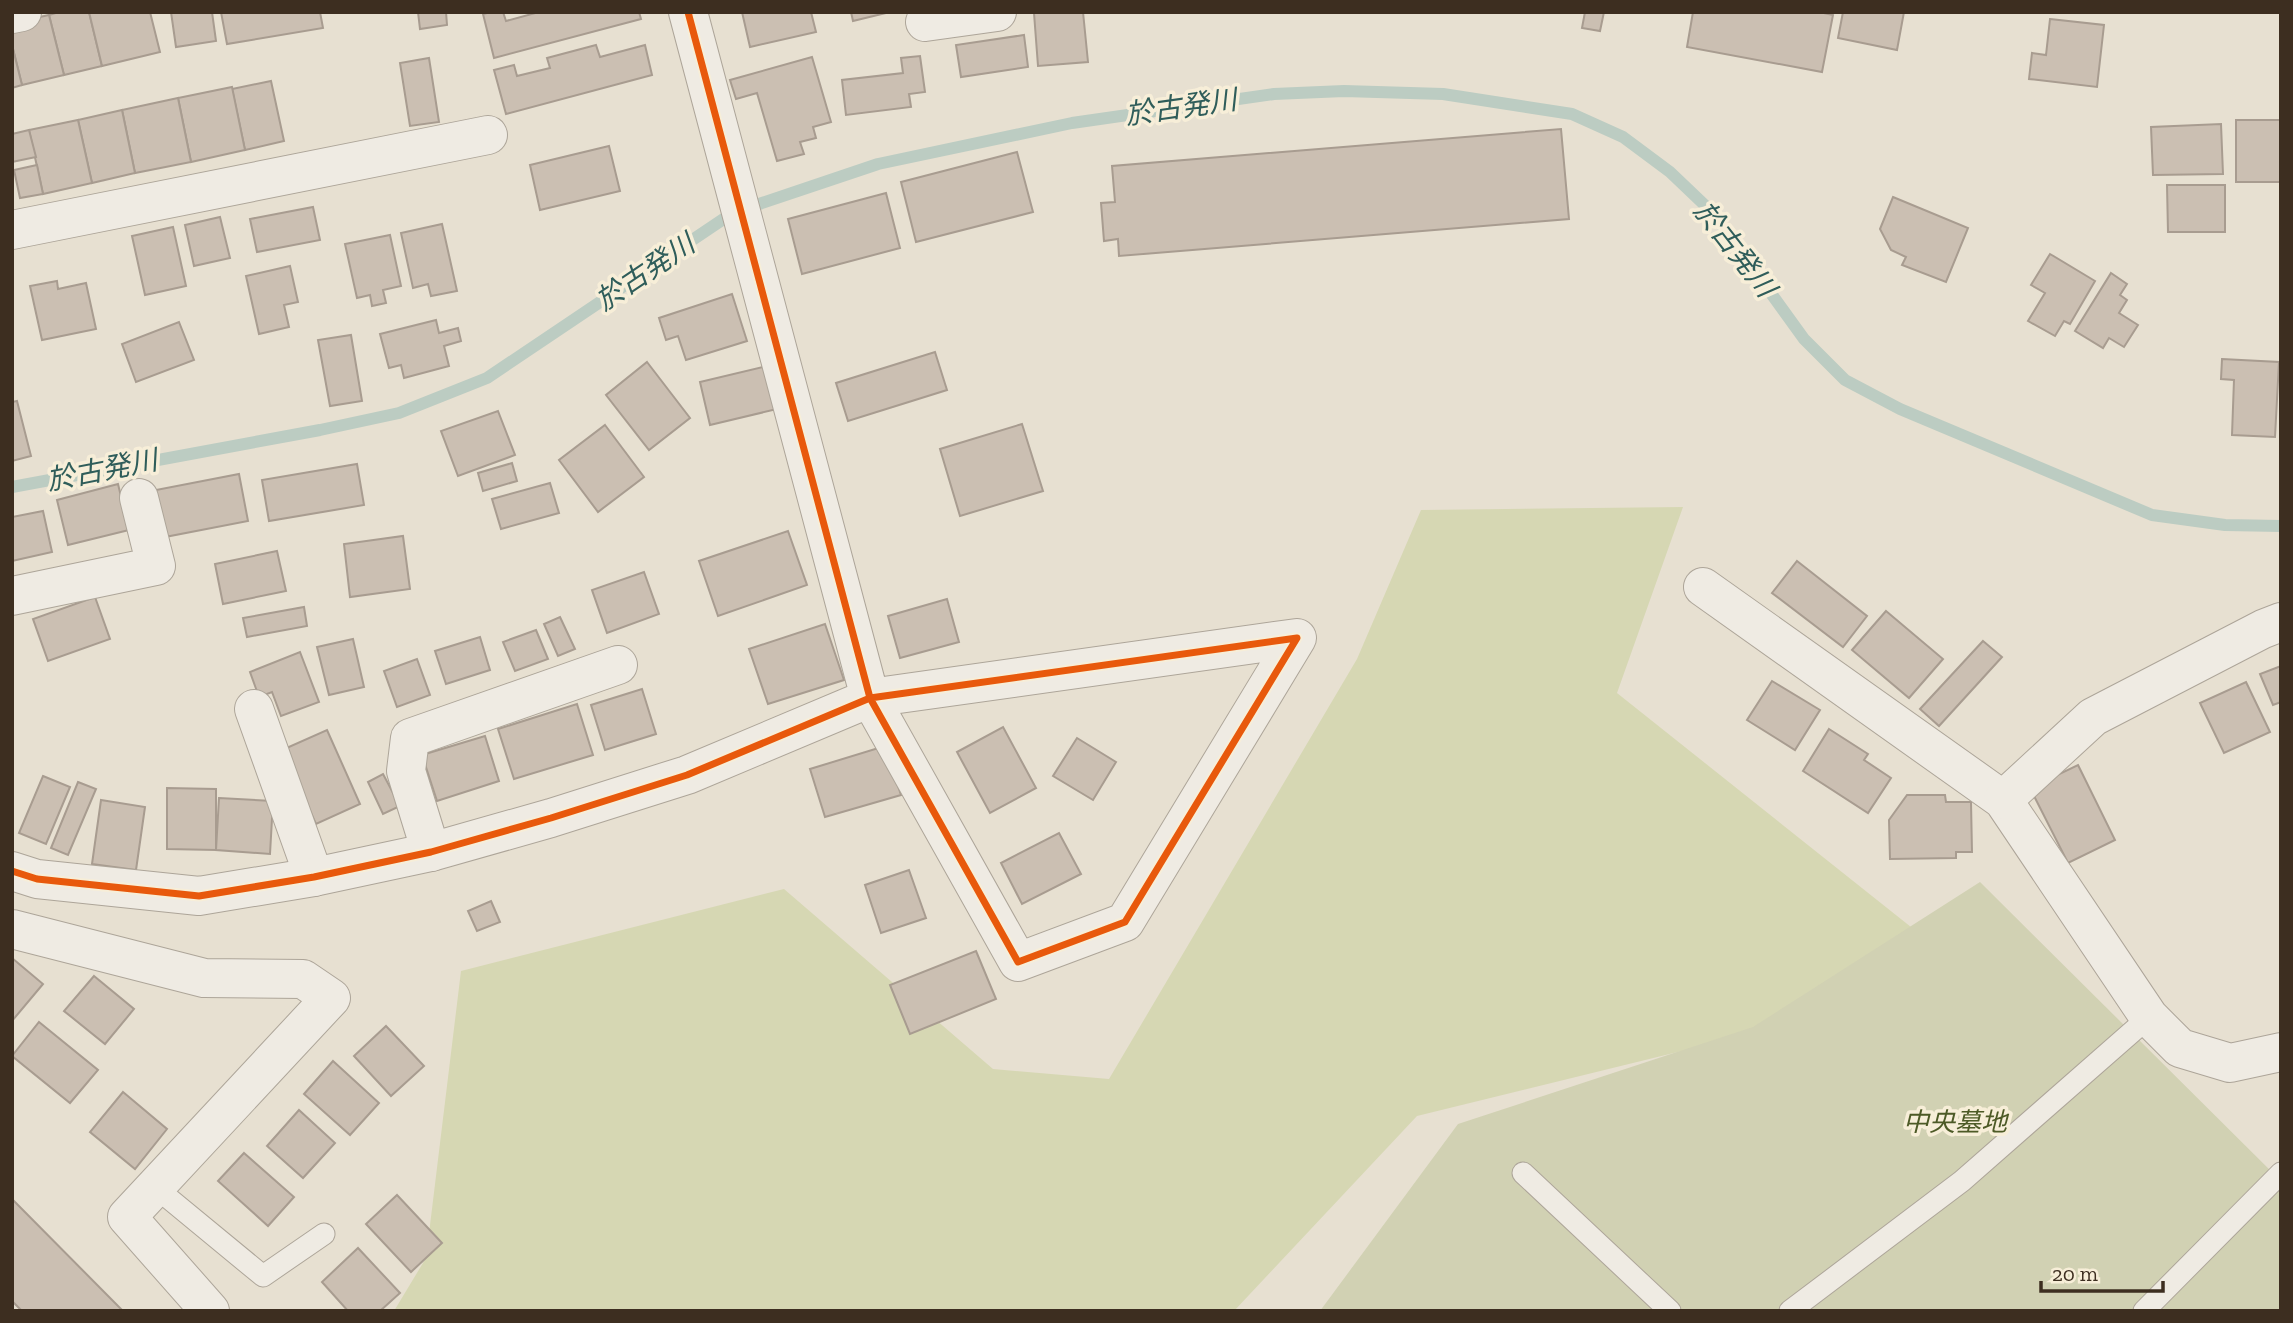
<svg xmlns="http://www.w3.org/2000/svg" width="2293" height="1323" viewBox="0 0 2293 1323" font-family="'Zilla Slab','Noto Sans JP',serif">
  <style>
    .green { fill: #d6d7b3 }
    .cemetery { fill: #d1d1b3 }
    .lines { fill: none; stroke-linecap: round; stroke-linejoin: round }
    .stream { stroke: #bcccc2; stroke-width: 12 }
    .building { fill: #cbbfb2; stroke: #a89c90; stroke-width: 2 }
    .service-casing { stroke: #ada599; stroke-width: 23 }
    .minor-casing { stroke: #ada599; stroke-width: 40 }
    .service { stroke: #efebe3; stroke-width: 21 }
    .minor { stroke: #efebe3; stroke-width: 38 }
    .cycleway-casing { stroke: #f7eed8; stroke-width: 11 }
    .cycleway { stroke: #e8590c; stroke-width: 7 }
    .labels { text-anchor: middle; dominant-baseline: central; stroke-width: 7; stroke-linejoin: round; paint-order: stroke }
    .park-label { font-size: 26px; font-style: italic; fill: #4d5a26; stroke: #f7eed8 }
    .water-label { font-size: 28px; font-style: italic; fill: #2f5d5a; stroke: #f7eed8 }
  </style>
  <rect width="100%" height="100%" fill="#e7e0d1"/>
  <path class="green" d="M 1683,507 L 1617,693 L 1916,931 L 1747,1035 L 1417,1116 L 1234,1311 L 394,1311 L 426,1258 L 461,971 L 784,889 L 993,1069 L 1109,1079 L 1357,659 L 1421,510 Z"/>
  <path class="cemetery" d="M 1980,882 L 2281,1181 L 2281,1311 L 1320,1311 L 1458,1124 L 1753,1027 Z"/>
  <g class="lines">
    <path class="stream" d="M 12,487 L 320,430 L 399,413 L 487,378 L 725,218 L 753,206 L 878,164 L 1072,123 L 1274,94 L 1344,91 L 1443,94 L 1572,114 L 1623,137 L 1670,172 L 1713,213 L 1804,339 L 1845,380 L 1900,409 L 2152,515 L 2225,525 L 2281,526"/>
  </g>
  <g class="building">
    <path d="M 59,12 L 89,12 L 102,66 L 64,75 L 49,15 Z"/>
    <path d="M 89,12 L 150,12 L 160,52 L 102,66 Z"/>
    <path d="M 171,12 L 212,12 L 216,41 L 176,47 Z"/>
    <path d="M 221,12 L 320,12 L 323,28 L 227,44 Z"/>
    <path d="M 418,12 L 446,12 L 447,25 L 420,29 Z"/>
    <path d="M 491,12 L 503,12 L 506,21 L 539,12 L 639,12 L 641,19 L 494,58 L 483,14 Z"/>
    <path d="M 742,12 L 811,12 L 816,32 L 750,47 Z"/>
    <path d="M 851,12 L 890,12 L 853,21 Z"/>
    <path d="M 1083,12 L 1088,62 L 1038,66 L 1034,13 Z"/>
    <path d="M 1585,12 L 1604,12 L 1600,31 L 1582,28 Z"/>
    <path d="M 1693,12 L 1819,12 L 1833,15 L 1822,72 L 1687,47 Z"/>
    <path d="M 1843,12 L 1904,12 L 1897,50 L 1838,38 Z"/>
    <path d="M 49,15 L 64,75 L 22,85 L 12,45 L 12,23 Z"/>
    <path d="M 2050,19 L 2104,25 L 2097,87 L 2029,79 L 2032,53 L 2046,55 Z"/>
    <path d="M 1024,35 L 1028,67 L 961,77 L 956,45 Z"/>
    <path d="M 12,45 L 22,85 L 12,88 Z"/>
    <path d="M 596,45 L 600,57 L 645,45 L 652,75 L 506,114 L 494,70 L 514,65 L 517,76 L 550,68 L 547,58 Z"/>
    <path d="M 920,56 L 925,92 L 909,94 L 911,107 L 846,115 L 842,80 L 903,73 L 901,58 Z"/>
    <path d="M 812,57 L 831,122 L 813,127 L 816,138 L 800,142 L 804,154 L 777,161 L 757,93 L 736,99 L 730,80 Z"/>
    <path d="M 429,58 L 439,122 L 410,126 L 400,63 Z"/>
    <path d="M 271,81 L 284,141 L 245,150 L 232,89 Z"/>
    <path d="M 232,87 L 245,150 L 191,162 L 178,98 Z"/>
    <path d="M 178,98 L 191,162 L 135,173 L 122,110 Z"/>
    <path d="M 122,110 L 135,173 L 92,183 L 78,120 Z"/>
    <path d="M 78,120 L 92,183 L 43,194 L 29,130 Z"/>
    <rect x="2236" y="120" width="45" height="62"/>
    <path d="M 2221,124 L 2223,174 L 2153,175 L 2151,127 Z"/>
    <path d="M 1561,129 L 1569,219 L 1119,256 L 1118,239 L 1104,241 L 1101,203 L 1115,202 L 1112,166 Z"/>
    <path d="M 29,130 L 36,157 L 12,162 L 12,134 Z"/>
    <path d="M 609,146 L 620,191 L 540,210 L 530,165 Z"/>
    <path d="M 1017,152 L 1033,212 L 916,242 L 901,182 Z"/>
    <path d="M 37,165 L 43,194 L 20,198 L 14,170 Z"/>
    <path d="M 2167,185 L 2225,185 L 2225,232 L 2168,232 Z"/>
    <path d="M 886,193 L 900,248 L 802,274 L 788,219 Z"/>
    <path d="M 1893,197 L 1968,228 L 1946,282 L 1902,265 L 1906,257 L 1891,250 L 1880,229 Z"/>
    <path d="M 313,207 L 320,240 L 257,252 L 250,219 Z"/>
    <path d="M 220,217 L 230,258 L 194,266 L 185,225 Z"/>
    <path d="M 442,224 L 457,291 L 431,296 L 428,284 L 413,288 L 401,233 Z"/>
    <path d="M 173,227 L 186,286 L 145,295 L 132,236 Z"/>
    <path d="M 390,235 L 401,286 L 383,290 L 386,303 L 372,306 L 370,295 L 357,298 L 345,244 Z"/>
    <path d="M 2050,254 L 2095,281 L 2070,324 L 2064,321 L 2055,336 L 2028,321 L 2045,293 L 2031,285 Z"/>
    <path d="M 290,266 L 298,302 L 284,305 L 289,327 L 259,334 L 246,276 Z"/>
    <path d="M 2111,273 L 2127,284 L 2120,295 L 2127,300 L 2119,313 L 2138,325 L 2124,347 L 2109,338 L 2103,348 L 2075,331 Z"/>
    <path d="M 57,281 L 58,289 L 86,283 L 96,329 L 42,340 L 30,286 Z"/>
    <path d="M 732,294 L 747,341 L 686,360 L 678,336 L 666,340 L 659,318 Z"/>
    <path d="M 436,320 L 439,333 L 458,328 L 461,341 L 444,346 L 449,366 L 404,378 L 401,365 L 389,368 L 380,334 Z"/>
    <path d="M 179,322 L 194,360 L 136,382 L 122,344 Z"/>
    <path d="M 351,335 L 362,401 L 330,406 L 318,340 Z"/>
    <path d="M 935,352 L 947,390 L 848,421 L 836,383 Z"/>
    <path d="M 2222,359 L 2279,362 L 2275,437 L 2232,435 L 2234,380 L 2221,379 Z"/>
    <path d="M 647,362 L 690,418 L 649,450 L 606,395 Z"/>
    <path d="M 767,366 L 777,409 L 710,425 L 700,382 Z"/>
    <path d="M 17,401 L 31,456 L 12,461 L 12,402 Z"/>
    <path d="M 498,411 L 515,455 L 458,476 L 441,431 Z"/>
    <path d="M 1022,424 L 1043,491 L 960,516 L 940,449 Z"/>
    <path d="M 605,425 L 644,477 L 598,512 L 559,460 Z"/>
    <path d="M 512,463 L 517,481 L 483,491 L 478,473 Z"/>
    <path d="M 357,464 L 364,505 L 269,521 L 262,480 Z"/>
    <path d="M 239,474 L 248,521 L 165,537 L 156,490 Z"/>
    <path d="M 550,483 L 559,513 L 501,529 L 492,499 Z"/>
    <path d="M 118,484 L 129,530 L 68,545 L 57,500 Z"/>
    <path d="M 43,511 L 52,552 L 12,561 L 12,517 Z"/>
    <path d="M 788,531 L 807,585 L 718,616 L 699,561 Z"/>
    <path d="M 403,536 L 410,589 L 350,597 L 344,544 Z"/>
    <path d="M 277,551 L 286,591 L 223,604 L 215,564 Z"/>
    <path d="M 1797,561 L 1867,616 L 1843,647 L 1772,593 Z"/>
    <path d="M 644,572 L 659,614 L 607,633 L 592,590 Z"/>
    <path d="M 95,597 L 110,639 L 48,661 L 33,619 Z"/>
    <path d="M 947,599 L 959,642 L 900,658 L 888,616 Z"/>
    <path d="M 304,607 L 307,626 L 247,637 L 243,618 Z"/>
    <path d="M 1886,611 L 1943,659 L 1909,698 L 1852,650 Z"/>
    <path d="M 560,617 L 575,649 L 558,656 L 544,624 Z"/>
    <path d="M 825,624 L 844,680 L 768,704 L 749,649 Z"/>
    <path d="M 536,630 L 548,659 L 515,671 L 503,642 Z"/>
    <path d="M 480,637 L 490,670 L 446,684 L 435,651 Z"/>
    <path d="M 353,639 L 364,687 L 329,695 L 317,647 Z"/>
    <path d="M 1983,641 L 2002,657 L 1939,726 L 1920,709 Z"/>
    <path d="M 300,652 L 319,702 L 281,716 L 272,692 L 259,697 L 250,672 Z"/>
    <path d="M 417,659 L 430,695 L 397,707 L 384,671 Z"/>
    <path d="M 2281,666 L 2281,702 L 2273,705 L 2260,674 Z"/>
    <path d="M 1772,681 L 1820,710 L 1795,750 L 1747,720 Z"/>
    <path d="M 2246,682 L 2270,732 L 2224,753 L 2200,703 Z"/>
    <path d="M 642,689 L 656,734 L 605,750 L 591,705 Z"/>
    <path d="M 577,704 L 593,755 L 514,779 L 498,729 Z"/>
    <path d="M 1003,727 L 1036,788 L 990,813 L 957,752 Z"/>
    <path d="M 1829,729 L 1868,754 L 1864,760 L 1891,778 L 1868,813 L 1803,771 Z"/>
    <path d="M 327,730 L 360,804 L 316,824 L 282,750 Z"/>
    <path d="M 485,736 L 499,781 L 437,801 L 422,755 Z"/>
    <path d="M 1077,738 L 1116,762 L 1093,800 L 1053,776 Z"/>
    <path d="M 885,746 L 901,795 L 825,817 L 810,769 Z"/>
    <path d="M 2078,765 L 2115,840 L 2068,863 L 2030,788 Z"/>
    <path d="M 383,774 L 400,806 L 383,814 L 368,782 Z"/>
    <path d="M 43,776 L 70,787 L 46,844 L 19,833 Z"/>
    <path d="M 78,782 L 96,789 L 68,855 L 51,848 Z"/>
    <path d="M 167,788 L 216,789 L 216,850 L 167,849 Z"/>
    <path d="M 1907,795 L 1945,795 L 1946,802 L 1971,802 L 1972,852 L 1956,852 L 1956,858 L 1890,859 L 1889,820 Z"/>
    <path d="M 219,798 L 273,801 L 270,854 L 216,850 Z"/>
    <path d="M 101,800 L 145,807 L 136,870 L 92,864 Z"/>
    <path d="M 1059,833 L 1081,874 L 1022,904 L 1001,863 Z"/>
    <path d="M 909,870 L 926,918 L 881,933 L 865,885 Z"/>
    <path d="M 491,901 L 500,922 L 477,931 L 468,911 Z"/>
    <path d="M 976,951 L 996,999 L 910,1034 L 890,985 Z"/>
    <path d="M 12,958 L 43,984 L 12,1021 Z"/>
    <path d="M 94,976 L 134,1009 L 105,1044 L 64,1011 Z"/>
    <path d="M 39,1022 L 98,1070 L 70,1103 L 12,1056 Z"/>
    <path d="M 386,1026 L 424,1066 L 391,1096 L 354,1056 Z"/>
    <path d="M 333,1061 L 379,1103 L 350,1135 L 304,1094 Z"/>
    <path d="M 123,1092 L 167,1129 L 135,1169 L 90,1132 Z"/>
    <path d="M 299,1110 L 335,1143 L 303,1178 L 267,1146 Z"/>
    <path d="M 244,1153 L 294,1197 L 268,1226 L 218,1181 Z"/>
    <path d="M 397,1195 L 442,1243 L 411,1272 L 366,1224 Z"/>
    <path d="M 12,1199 L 123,1311 L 22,1311 L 12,1301 Z"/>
    <path d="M 358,1248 L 400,1293 L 380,1311 L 348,1311 L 322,1282 Z"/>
  </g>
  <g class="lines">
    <defs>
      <g id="service">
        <path d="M 1523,1173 L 1670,1311"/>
        <path d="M 155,1187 L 263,1276 L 324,1234"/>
        <path d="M 1790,1311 L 1962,1181 L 2149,1017"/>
        <path d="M 2144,1311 L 2281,1173"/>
      </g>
      <g id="minor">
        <path d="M 12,14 L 22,12"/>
        <path d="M 925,22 L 997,12"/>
        <path d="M 12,230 L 488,135"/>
        <path d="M 1703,587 L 2003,800 L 2149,1017 L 2180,1048 L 2230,1063 L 2281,1052"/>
        <path d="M 12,596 L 156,566 L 139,498"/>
        <path d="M 254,709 L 314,877"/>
        <path d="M 2003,800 L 2093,717 L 2263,629 L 2281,622"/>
        <path d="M 431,852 L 406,771 L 410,738 L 618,665"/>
        <path d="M 12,871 L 37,879 L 199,896 L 314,877 L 431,852 L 551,818 L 687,775 L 870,698 L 1297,638 L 1125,922 L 1018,962 L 870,698 L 688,12"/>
        <path d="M 12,929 L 204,978 L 303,979 L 331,998 L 127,1217 L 210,1311"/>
      </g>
    </defs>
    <use href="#service" class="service-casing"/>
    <use href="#minor" class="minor-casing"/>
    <use href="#service" class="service"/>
    <use href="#minor" class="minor"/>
    <defs>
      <path id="cycleway" d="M 12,871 L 37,879 L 199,896 L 314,877 L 431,852 L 551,818 L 687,775 L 870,698 L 1297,638 L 1125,922 L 1018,962 L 870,698 L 688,12"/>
    </defs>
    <use href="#cycleway" class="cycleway-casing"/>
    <use href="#cycleway" class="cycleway"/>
  </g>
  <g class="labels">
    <g class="park-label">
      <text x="1955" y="1122">中央墓地</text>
    </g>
    <g class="water-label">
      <text transform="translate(1181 107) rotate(-8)">於古発川</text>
      <text transform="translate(1735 249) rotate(52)">於古発川</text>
      <text transform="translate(645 272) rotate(-34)">於古発川</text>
      <text transform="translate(102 470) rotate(-11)">於古発川</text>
    </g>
  </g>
  <rect width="2293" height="1323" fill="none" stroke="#3d2e20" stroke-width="28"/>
  <path d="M2041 1281v10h122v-10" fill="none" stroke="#3d2e20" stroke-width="3.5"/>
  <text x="2052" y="1281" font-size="21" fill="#3d2e20" stroke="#f7eed8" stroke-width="5" paint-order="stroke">20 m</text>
</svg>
